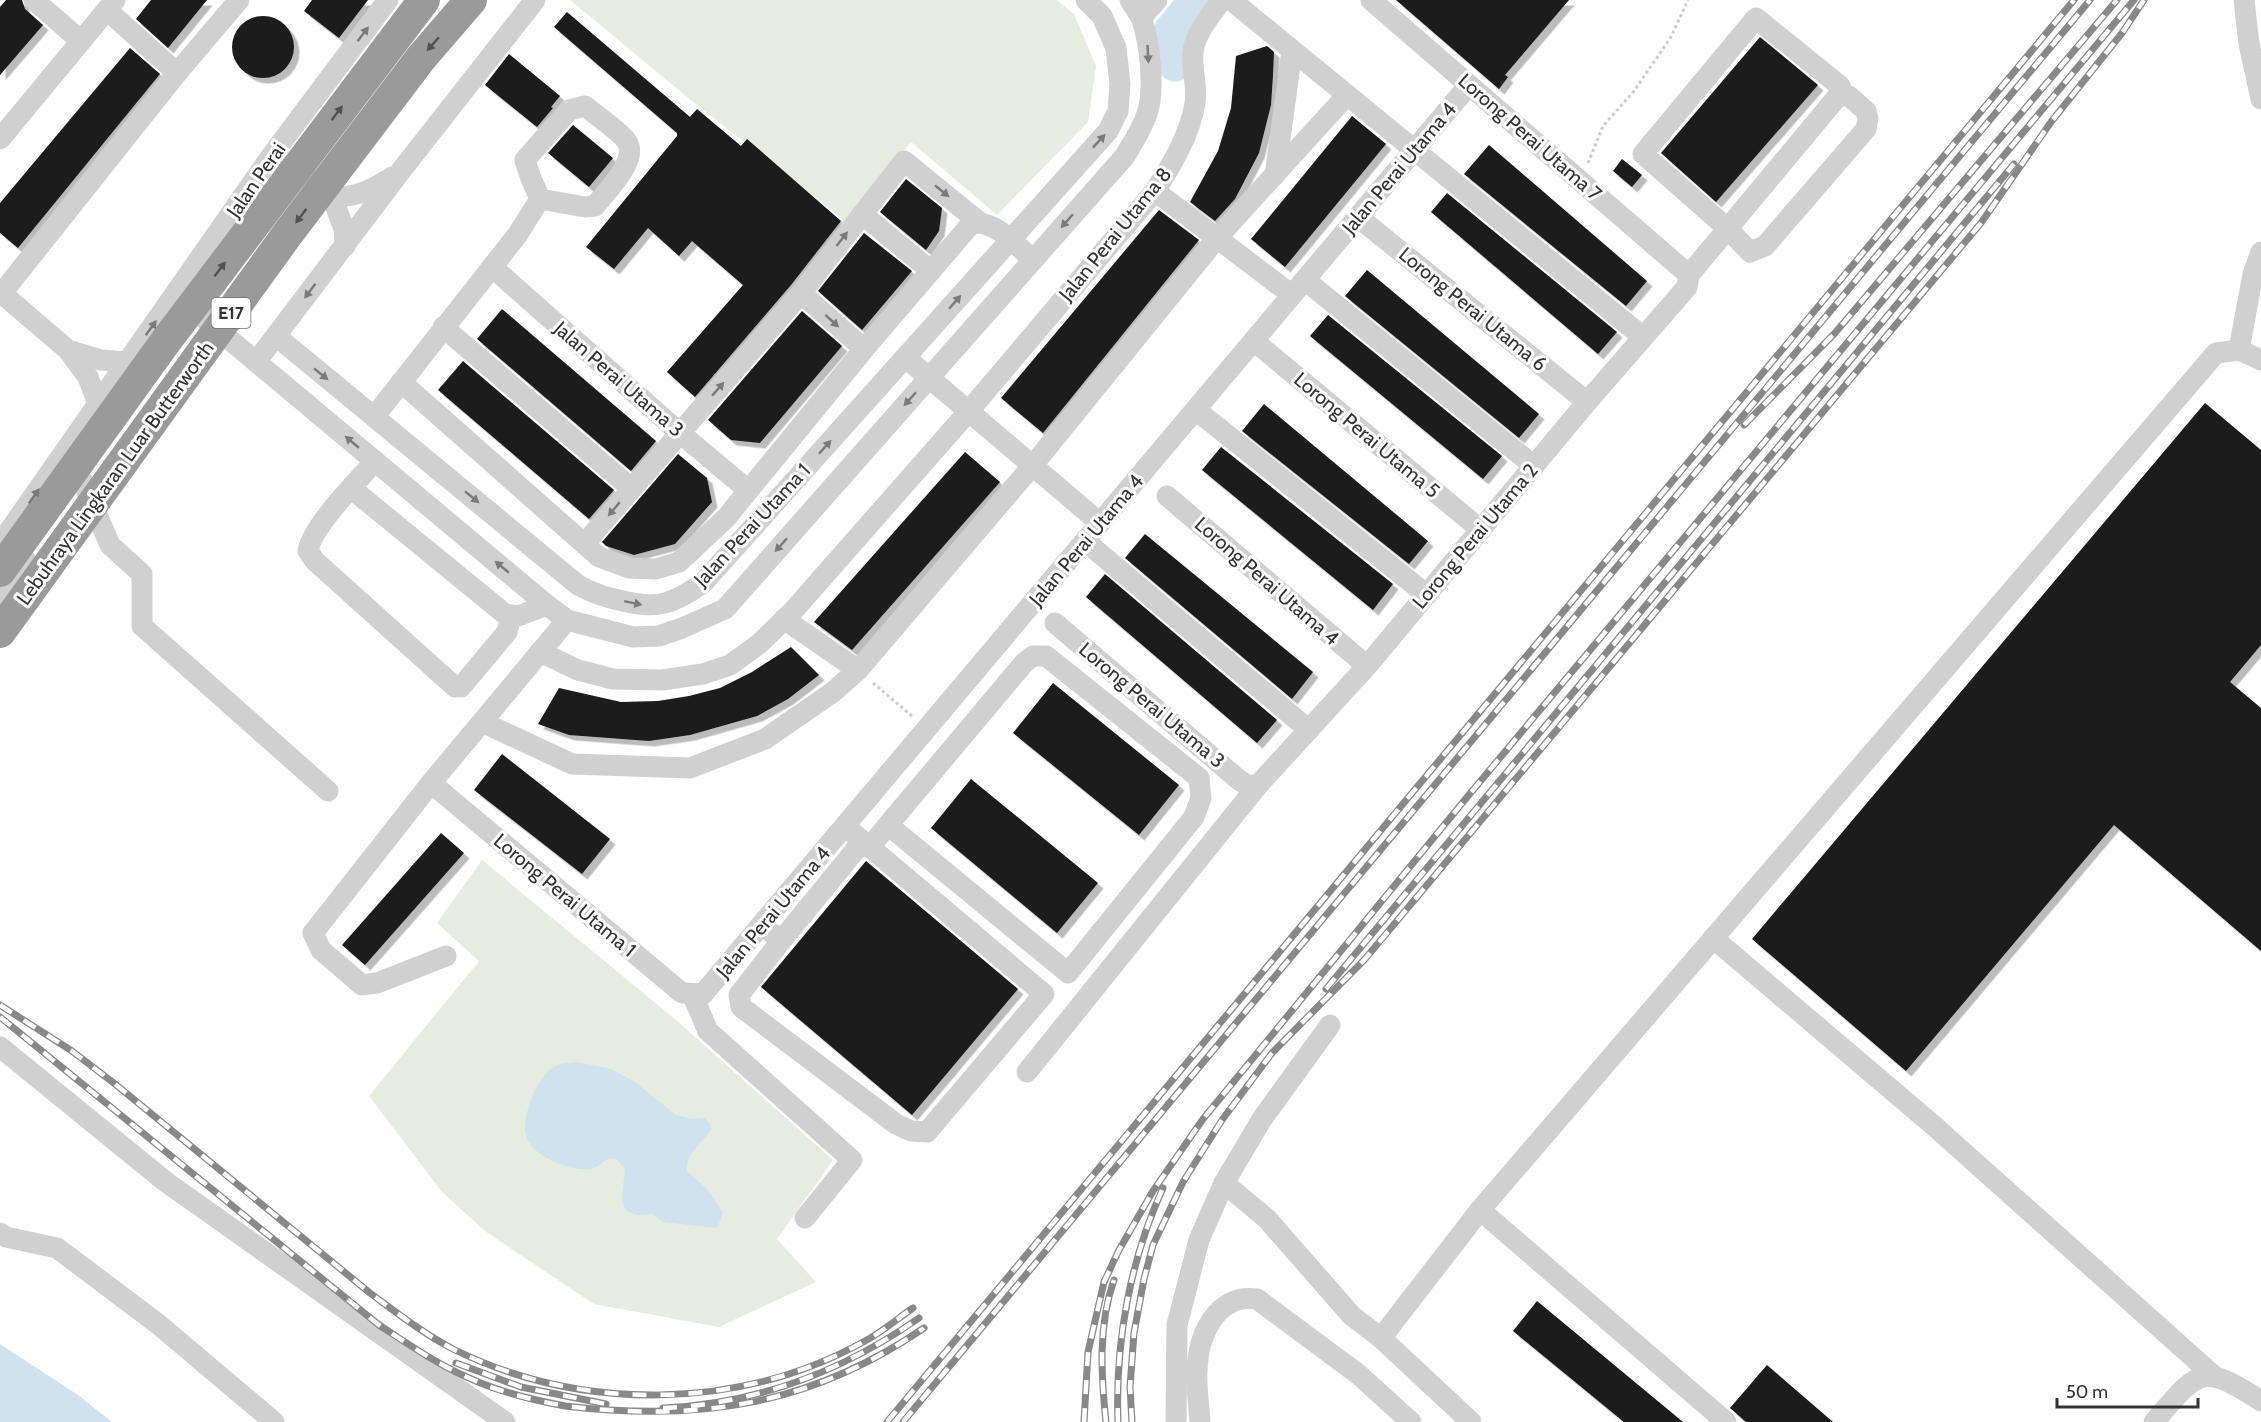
<svg xmlns="http://www.w3.org/2000/svg" width="2261" height="1422" viewBox="0 0 2261 1422" font-family="Cabin,sans-serif">
  <style>
    .green { fill: #e6ecdf }
    .water { fill: #cfe2ee }
    .lines { fill: none; stroke-linecap: round; stroke-linejoin: round }
    .river { stroke: #cfe2ee; stroke-width: 33 }
    .building { fill: #1a1a1a; filter: url(#shadow) }
    .path { stroke: #cdcdcd; stroke-width: 3; stroke-dasharray: 3 3; stroke-linecap: butt }
    .minor { stroke: #d0d0d0; stroke-width: 21 }
    .rail-casing { stroke: #888; stroke-width: 7 }
    .rail { stroke: #fff; stroke-width: 4.5; stroke-dasharray: 14; stroke-linecap: butt }
    .highway-bridge { stroke: #9a9a9a; stroke-width: 32 }
    .oneway { fill: #7a7a7a }
    .oneway2 { fill: #525252 }
    .labels { text-anchor: middle; dominant-baseline: central; stroke-width: 6; stroke-linejoin: round; paint-order: stroke }
    .shield { fill: #fff; stroke: #707070; stroke-width: 1.5 }
    .shield-label { font-size: 18px; font-weight: bold; fill: #333 }
    .street-label { font-size: 20px; fill: #333; stroke: #fff }
  </style>
  <defs>
    <filter id="shadow"><feDropShadow dx="5.5" dy="5.5" stdDeviation="0" flood-color="#0004"/></filter>
  </defs>
  <rect width="100%" height="100%" fill="#fff"/>
  <g class="green">
    <path d="M 570,0 L 1057,0 L 1074,14 L 1096,66 L 1088,122 L 997,215 L 911,142 L 845,221 L 692,101 Z"/>
    <path d="M 482,860 L 676,1020 L 833,1160 L 777,1239 L 816,1282 L 719,1327 L 594,1304 L 485,1231 L 442,1192 L 369,1096 L 479,961 L 437,923 Z"/>
  </g>
  <g class="water">
    <path d="M 577,1062 L 611,1069 L 635,1082 L 676,1115 L 692,1119 L 705,1118 L 710,1124 L 711,1129 C 703,1143 685,1153 687,1171 L 707,1189 L 723,1213 L 717,1228 L 663,1222 L 652,1214 L 637,1215 L 627,1211 L 623,1205 L 622,1198 L 625,1169 L 616,1159 C 605,1157 604,1163 596,1167 C 587,1172 569,1168 560,1164 C 547,1159 529,1149 526,1135 C 521,1117 538,1074 555,1066 C 561,1063 570,1063 577,1062 Z"/>
    <path d="M 0,1344 L 78,1395 L 112,1422 L 0,1422 Z"/>
  </g>
  <g class="lines">
    <path class="river" d="M 1175,65 L 1170,31 L 1195,0"/>
  </g>
  <g class="building">
    <path d="M 6,0 L 22,0 L 25,9 L 43,25 L 0,75 L 0,7 Z"/>
    <path d="M 151,0 L 207,0 L 168,48 L 136,19 Z"/>
    <path d="M 312,0 L 368,0 L 339,38 L 304,11 Z"/>
    <path d="M 1396,0 L 1569,0 L 1505,75 L 1508,77 L 1499,89 Z"/>
    <path d="M 567,12 L 690,117 L 697,109 L 741,146 L 747,139 L 841,221 L 791,285 L 695,397 L 667,372 L 743,285 L 692,241 L 679,256 L 648,228 L 614,269 L 586,247 L 677,136 L 677,133 L 554,27 Z"/>
    <circle cx="263" cy="47" r="31"/>
    <path d="M 1760,37 L 1818,85 L 1716,202 L 1661,153 Z"/>
    <path d="M 1267,46 L 1274,52 L 1273,75 L 1271,105 L 1259,153 L 1235,199 L 1215,221 L 1190,202 L 1218,151 L 1231,108 L 1236,56 Z"/>
    <path d="M 130,48 L 160,74 L 18,248 L 0,233 L 0,203 Z"/>
    <path d="M 509,54 L 560,96 L 551,107 L 553,108 L 537,127 L 485,85 Z"/>
    <path d="M 1352,116 L 1386,144 L 1285,267 L 1251,239 Z"/>
    <path d="M 573,125 L 613,158 L 589,187 L 548,153 Z"/>
    <path d="M 1489,145 L 1647,281 L 1626,306 L 1464,174 Z"/>
    <path d="M 1622,159 L 1642,175 L 1632,187 L 1613,171 Z"/>
    <path d="M 906,179 L 942,208 L 939,231 L 926,250 L 880,212 Z"/>
    <path d="M 1447,193 L 1617,332 L 1598,354 L 1431,212 Z"/>
    <path d="M 1159,210 L 1199,240 L 1043,433 L 1001,398 Z"/>
    <path d="M 864,233 L 912,271 L 862,330 L 818,291 Z"/>
    <path d="M 1367,270 L 1539,414 L 1519,438 L 1345,296 Z"/>
    <path d="M 502,309 L 656,441 L 631,471 L 477,339 Z"/>
    <path d="M 802,311 L 842,346 L 760,443 L 731,440 L 708,420 Z"/>
    <path d="M 1328,315 L 1502,456 L 1483,479 L 1310,336 Z"/>
    <path d="M 463,361 L 614,490 L 589,519 L 438,390 Z"/>
    <path d="M 2205,403 L 2261,450 L 2261,645 L 2230,682 L 2261,708 L 2261,951 L 2114,825 L 1906,1071 L 1752,939 Z"/>
    <path d="M 1264,404 L 1428,541 L 1409,564 L 1242,431 Z"/>
    <path d="M 1221,447 L 1393,584 L 1373,610 L 1202,470 Z"/>
    <path d="M 965,452 L 1000,482 L 852,650 L 814,622 Z"/>
    <path d="M 678,454 L 707,478 L 712,502 L 675,544 L 634,555 L 606,546 L 602,542 Z"/>
    <path d="M 1145,534 L 1313,672 L 1292,699 L 1125,558 Z"/>
    <path d="M 1105,574 L 1277,720 L 1257,743 L 1086,597 Z"/>
    <path d="M 791,647 L 819,675 L 788,699 L 757,716 L 690,735 L 649,741 L 569,735 L 538,724 L 559,688 L 621,702 L 658,701 L 689,696 L 720,688 L 752,672 Z"/>
    <path d="M 1053,683 L 1179,785 L 1139,835 L 1013,733 Z"/>
    <path d="M 502,754 L 610,839 L 582,874 L 474,790 Z"/>
    <path d="M 971,779 L 1098,883 L 1057,933 L 931,828 Z"/>
    <path d="M 441,833 L 464,853 L 365,965 L 342,945 Z"/>
    <path d="M 866,861 L 1018,989 L 912,1115 L 761,987 Z"/>
    <path d="M 1537,1301 L 1683,1422 L 1624,1422 L 1513,1331 Z"/>
    <path d="M 1767,1365 L 1833,1422 L 1746,1422 L 1730,1408 Z"/>
  </g>
  <g class="lines">
    <g class="path">
      <path d="M 1588,163 L 1603,126 L 1634,91 L 1671,37 L 1688,0"/>
      <path d="M 873,683 L 912,716"/>
    </g>
    <g class="minor">
      <path d="M 34,0 L 81,41"/>
      <path d="M 1231,0 L 1643,337"/>
      <path d="M 1371,0 L 1689,275"/>
      <path d="M 2244,0 L 2249,44 L 2261,99"/>
      <path d="M 107,10 L 177,73"/>
      <path d="M 1141,18 L 1157,0"/>
      <path d="M 585,106 C 598,117 614,127 625,139 C 642,158 607,190 595,206 L 585,207 L 540,199 L 530,176 L 525,160 L 569,110 Z"/>
      <path d="M 0,139 L 115,0"/>
      <path d="M 282,168 L 300,172 L 332,197 L 344,229 L 345,246"/>
      <path d="M 1275,175 L 1292,51"/>
      <path d="M 1155,191 L 1292,295"/>
      <path d="M 332,197 C 355,198 372,190 392,177"/>
      <path d="M 862,214 L 931,271"/>
      <path d="M 1358,217 L 1587,402"/>
      <path d="M 492,267 L 680,433 L 748,490"/>
      <path d="M 1689,275 L 1838,96 L 1840,86 L 1756,18 L 1643,154 L 1728,229 L 1750,252 L 1765,246 L 1866,129 L 1868,119 L 1866,111 L 1849,96 L 1838,96"/>
      <path d="M 1305,280 L 1534,466"/>
      <path d="M 0,292 L 68,350 L 88,377 L 98,404"/>
      <path d="M 2,293 L 177,73 L 239,0"/>
      <path d="M 801,293 L 864,349"/>
      <path d="M 175,294 L 547,605 L 567,620 L 633,637 L 659,636 L 682,628 L 725,609 L 1125,156 C 1133,142 1142,129 1147,114 C 1155,90 1150,44 1142,20 C 1139,13 1134,7 1130,0"/>
      <path d="M 443,327 L 631,488"/>
      <path d="M 276,336 L 578,585 C 595,594 605,597 623,601 C 658,610 674,603 703,583 L 1108,131 L 1118,111 L 1120,84 L 1116,48 L 1102,16 L 1086,0"/>
      <path d="M 1254,341 L 1481,530"/>
      <path d="M 68,350 L 101,360 L 127,362"/>
      <path d="M 2239,350 L 2253,274 L 2261,252"/>
      <path d="M 906,358 L 1100,523"/>
      <path d="M 256,362 L 400,172 L 535,0"/>
      <path d="M 401,382 L 599,557 L 629,568 L 656,569 L 679,562 L 726,518 L 864,349 L 971,224 C 994,218 1017,246 1033,260"/>
      <path d="M 1196,410 L 1427,595"/>
      <path d="M 374,417 L 518,234 L 540,199"/>
      <path d="M 375,461 C 357,482 312,526 308,551 L 315,561 L 455,687 L 461,687 L 507,632 L 511,616"/>
      <path d="M 82,480 L 110,545 L 142,574 L 142,626 L 328,791"/>
      <path d="M 352,489 L 505,614 L 518,616 L 547,605"/>
      <path d="M 1167,496 L 1367,666"/>
      <path d="M 1085,541 L 1309,730"/>
      <path d="M 585,543 L 801,293 L 904,161 L 979,222"/>
      <path d="M 0,544 L 272,155 L 388,0"/>
      <path d="M 0,597 L 26,560"/>
      <path d="M 784,619 L 858,670"/>
      <path d="M 1055,623 L 1239,780 L 1249,786 L 1259,784 L 1367,666 L 1587,402 L 1687,287 L 1689,275"/>
      <path d="M 540,652 L 578,670 L 613,679 L 662,680 L 703,674 L 730,665 L 759,644 L 793,611 L 968,412 L 1155,191 C 1172,164 1190,135 1195,103 C 1198,87 1191,69 1193,52 C 1195,33 1211,15 1222,0"/>
      <path d="M 482,722 L 572,764 L 690,768 L 765,739 L 833,692 L 858,670 L 1033,465 L 1217,238 L 1347,95"/>
      <path d="M 431,783 L 682,993 L 703,994 L 1469,85"/>
      <path d="M 869,848 L 888,825 L 1024,663 L 1033,656 L 1046,656 L 1199,778 L 1201,798 L 1194,817 L 1068,973 L 888,825"/>
      <path d="M 772,933 L 781,941 L 862,842"/>
      <path d="M 1713,938 L 1933,1125 L 2214,1376"/>
      <path d="M 781,941 L 739,995 L 741,1007 L 896,1124 L 911,1131 L 927,1132 L 1044,994 L 846,827"/>
      <path d="M 446,956 L 377,983 L 362,985 L 321,950 L 313,933 L 431,783 L 567,620"/>
      <path d="M 692,994 L 708,1031 L 852,1160 L 805,1218"/>
      <path d="M 0,1047 L 166,1182 L 505,1422"/>
      <path d="M 1027,1072 L 1259,784"/>
      <path d="M 1224,1183 L 1267,1219 L 1352,1316 L 1381,1338 L 1480,1210 L 2216,353 L 2239,350 L 2261,360"/>
      <path d="M 1480,1210 L 1726,1422"/>
      <path d="M 0,1233 L 6,1237 L 57,1248 L 158,1324 L 274,1422"/>
      <path d="M 1381,1338 L 1471,1422"/>
      <path d="M 1176,1422 L 1177,1325 L 1199,1240 L 1224,1183 L 1262,1119 L 1330,1025"/>
      <path d="M 1200,1422 C 1199,1405 1196,1387 1197,1371 C 1198,1336 1216,1293 1257,1299 L 1358,1374 L 1411,1422"/>
      <path d="M 2154,1422 C 2199,1370 2201,1362 2261,1401"/>
    </g>
    <defs>
      <g id="rail">
        <path d="M 1744,425 L 1835,333 L 2117,0"/>
        <path d="M 1326,989 L 2014,164"/>
        <path d="M 0,1005 L 72,1051 L 115,1084 L 370,1293 C 397,1313 424,1334 453,1349 C 581,1412 739,1411 865,1341 C 882,1332 897,1319 913,1308"/>
        <path d="M 0,1017 L 379,1325 C 408,1344 437,1364 469,1378 C 499,1392 533,1400 565,1406 C 701,1422 811,1405 924,1328"/>
        <path d="M 456,1363 L 521,1387 L 606,1404"/>
        <path d="M 663,1408 C 756,1404 843,1371 919,1318"/>
        <path d="M 887,1422 L 2074,0"/>
        <path d="M 903,1422 L 2090,0"/>
        <path d="M 1084,1422 L 1088,1352 L 1104,1282 L 1119,1250 L 1153,1191 L 1203,1119 L 1468,796 L 2134,0"/>
        <path d="M 1106,1422 C 1101,1375 1098,1325 1114,1280"/>
        <path d="M 1118,1422 C 1115,1343 1130,1260 1163,1188"/>
        <path d="M 1132,1422 L 1130,1387 L 1134,1333 L 1144,1279 L 1153,1245 L 1183,1182 L 1222,1120 L 1272,1053 L 1365,959 L 1981,223 L 2051,122 L 2122,33 L 2144,0"/>
      </g>
    </defs>
    <use href="#rail" class="rail-casing"/>
    <use href="#rail" class="rail"/>
    <g class="highway-bridge">
      <path d="M 0,571 L 166,341 L 424,0"/>
      <path d="M 0,632 L 289,232 L 421,58 L 471,0"/>
    </g>
  </g>
  <defs><path id="oneway-solid" d="M-6-.8H1V-3.2L6.5 0L1 3.2V.8H-6Z" transform="scale(1.5)"/></defs>
  <g class="oneway">
    <use href="#oneway-solid" transform="translate(363 34) rotate(-53)"/>
    <use href="#oneway-solid" transform="translate(1148 54) rotate(87)"/>
    <use href="#oneway-solid" transform="translate(1099 141) rotate(-47)"/>
    <use href="#oneway-solid" transform="translate(942 191) rotate(39)"/>
    <use href="#oneway-solid" transform="translate(1067 221) rotate(131)"/>
    <use href="#oneway-solid" transform="translate(842 239) rotate(-52)"/>
    <use href="#oneway-solid" transform="translate(310 291) rotate(127)"/>
    <use href="#oneway-solid" transform="translate(955 302) rotate(-49)"/>
    <use href="#oneway-solid" transform="translate(832 321) rotate(42)"/>
    <use href="#oneway-solid" transform="translate(151 328) rotate(-54)"/>
    <use href="#oneway-solid" transform="translate(321 374) rotate(39)"/>
    <use href="#oneway-solid" transform="translate(718 389) rotate(-49)"/>
    <use href="#oneway-solid" transform="translate(910 399) rotate(132)"/>
    <use href="#oneway-solid" transform="translate(352 442) rotate(-140)"/>
    <use href="#oneway-solid" transform="translate(825 447) rotate(-48)"/>
    <use href="#oneway-solid" transform="translate(34 496) rotate(-55)"/>
    <use href="#oneway-solid" transform="translate(472 497) rotate(39)"/>
    <use href="#oneway-solid" transform="translate(614 509) rotate(130)"/>
    <use href="#oneway-solid" transform="translate(781 545) rotate(132)"/>
    <use href="#oneway-solid" transform="translate(502 567) rotate(-140)"/>
    <use href="#oneway-solid" transform="translate(633 603) rotate(12)"/>
  </g>
  <g class="oneway2">
    <use href="#oneway-solid" transform="translate(433 44) rotate(131)"/>
    <use href="#oneway-solid" transform="translate(337 113) rotate(-53)"/>
    <use href="#oneway-solid" transform="translate(301 216) rotate(127)"/>
    <use href="#oneway-solid" transform="translate(220 269) rotate(-53)"/>
  </g>
  <g class="labels">
    <rect class="shield" x="211.5" y="298" width="39" height="30" rx="4.5"/>
    <g class="shield-label">
      <text x="231" y="313">E17</text>
    </g>
    <g class="street-label">
      <text transform="translate(1530 137) rotate(41)">Lorong Perai Utama 7</text>
      <text transform="translate(1399 168) rotate(-50)">Jalan Perai Utama 4</text>
      <text transform="translate(256 180) rotate(-55)">Jalan Perai</text>
      <text transform="translate(1115 234) rotate(-51)">Jalan Perai Utama 8</text>
      <text transform="translate(1473 309) rotate(39)">Lorong Perai Utama 6</text>
      <text transform="translate(619 379) rotate(41)">Jalan Perai Utama 3</text>
      <text transform="translate(1367 435) rotate(40)">Lorong Perai Utama 5</text>
      <text transform="translate(115 473) rotate(-54)">Lebuhraya Lingkaran Luar Butterworth</text>
      <text transform="translate(752 525) rotate(-47)">Jalan Perai Utama 1</text>
      <text transform="translate(1475 536) rotate(-50)">Lorong Perai Utama 2</text>
      <text transform="translate(1086 540) rotate(-50)">Jalan Perai Utama 4</text>
      <text transform="translate(1267 581) rotate(41)">Lorong Perai Utama 4</text>
      <text transform="translate(1152 705) rotate(40)">Lorong Perai Utama 3</text>
      <text transform="translate(565 895) rotate(40)">Lorong Perai Utama 1</text>
      <text transform="translate(773 912) rotate(-50)">Jalan Perai Utama 4</text>
    </g>
  </g>
  <path d="M2057 1398v9h141v-9" fill="none" stroke="#333333" stroke-width="3"/>
  <text x="2066" y="1398" font-size="18" fill="#333333" stroke="#ffffff" stroke-width="4.5" paint-order="stroke">50 m</text>
</svg>
